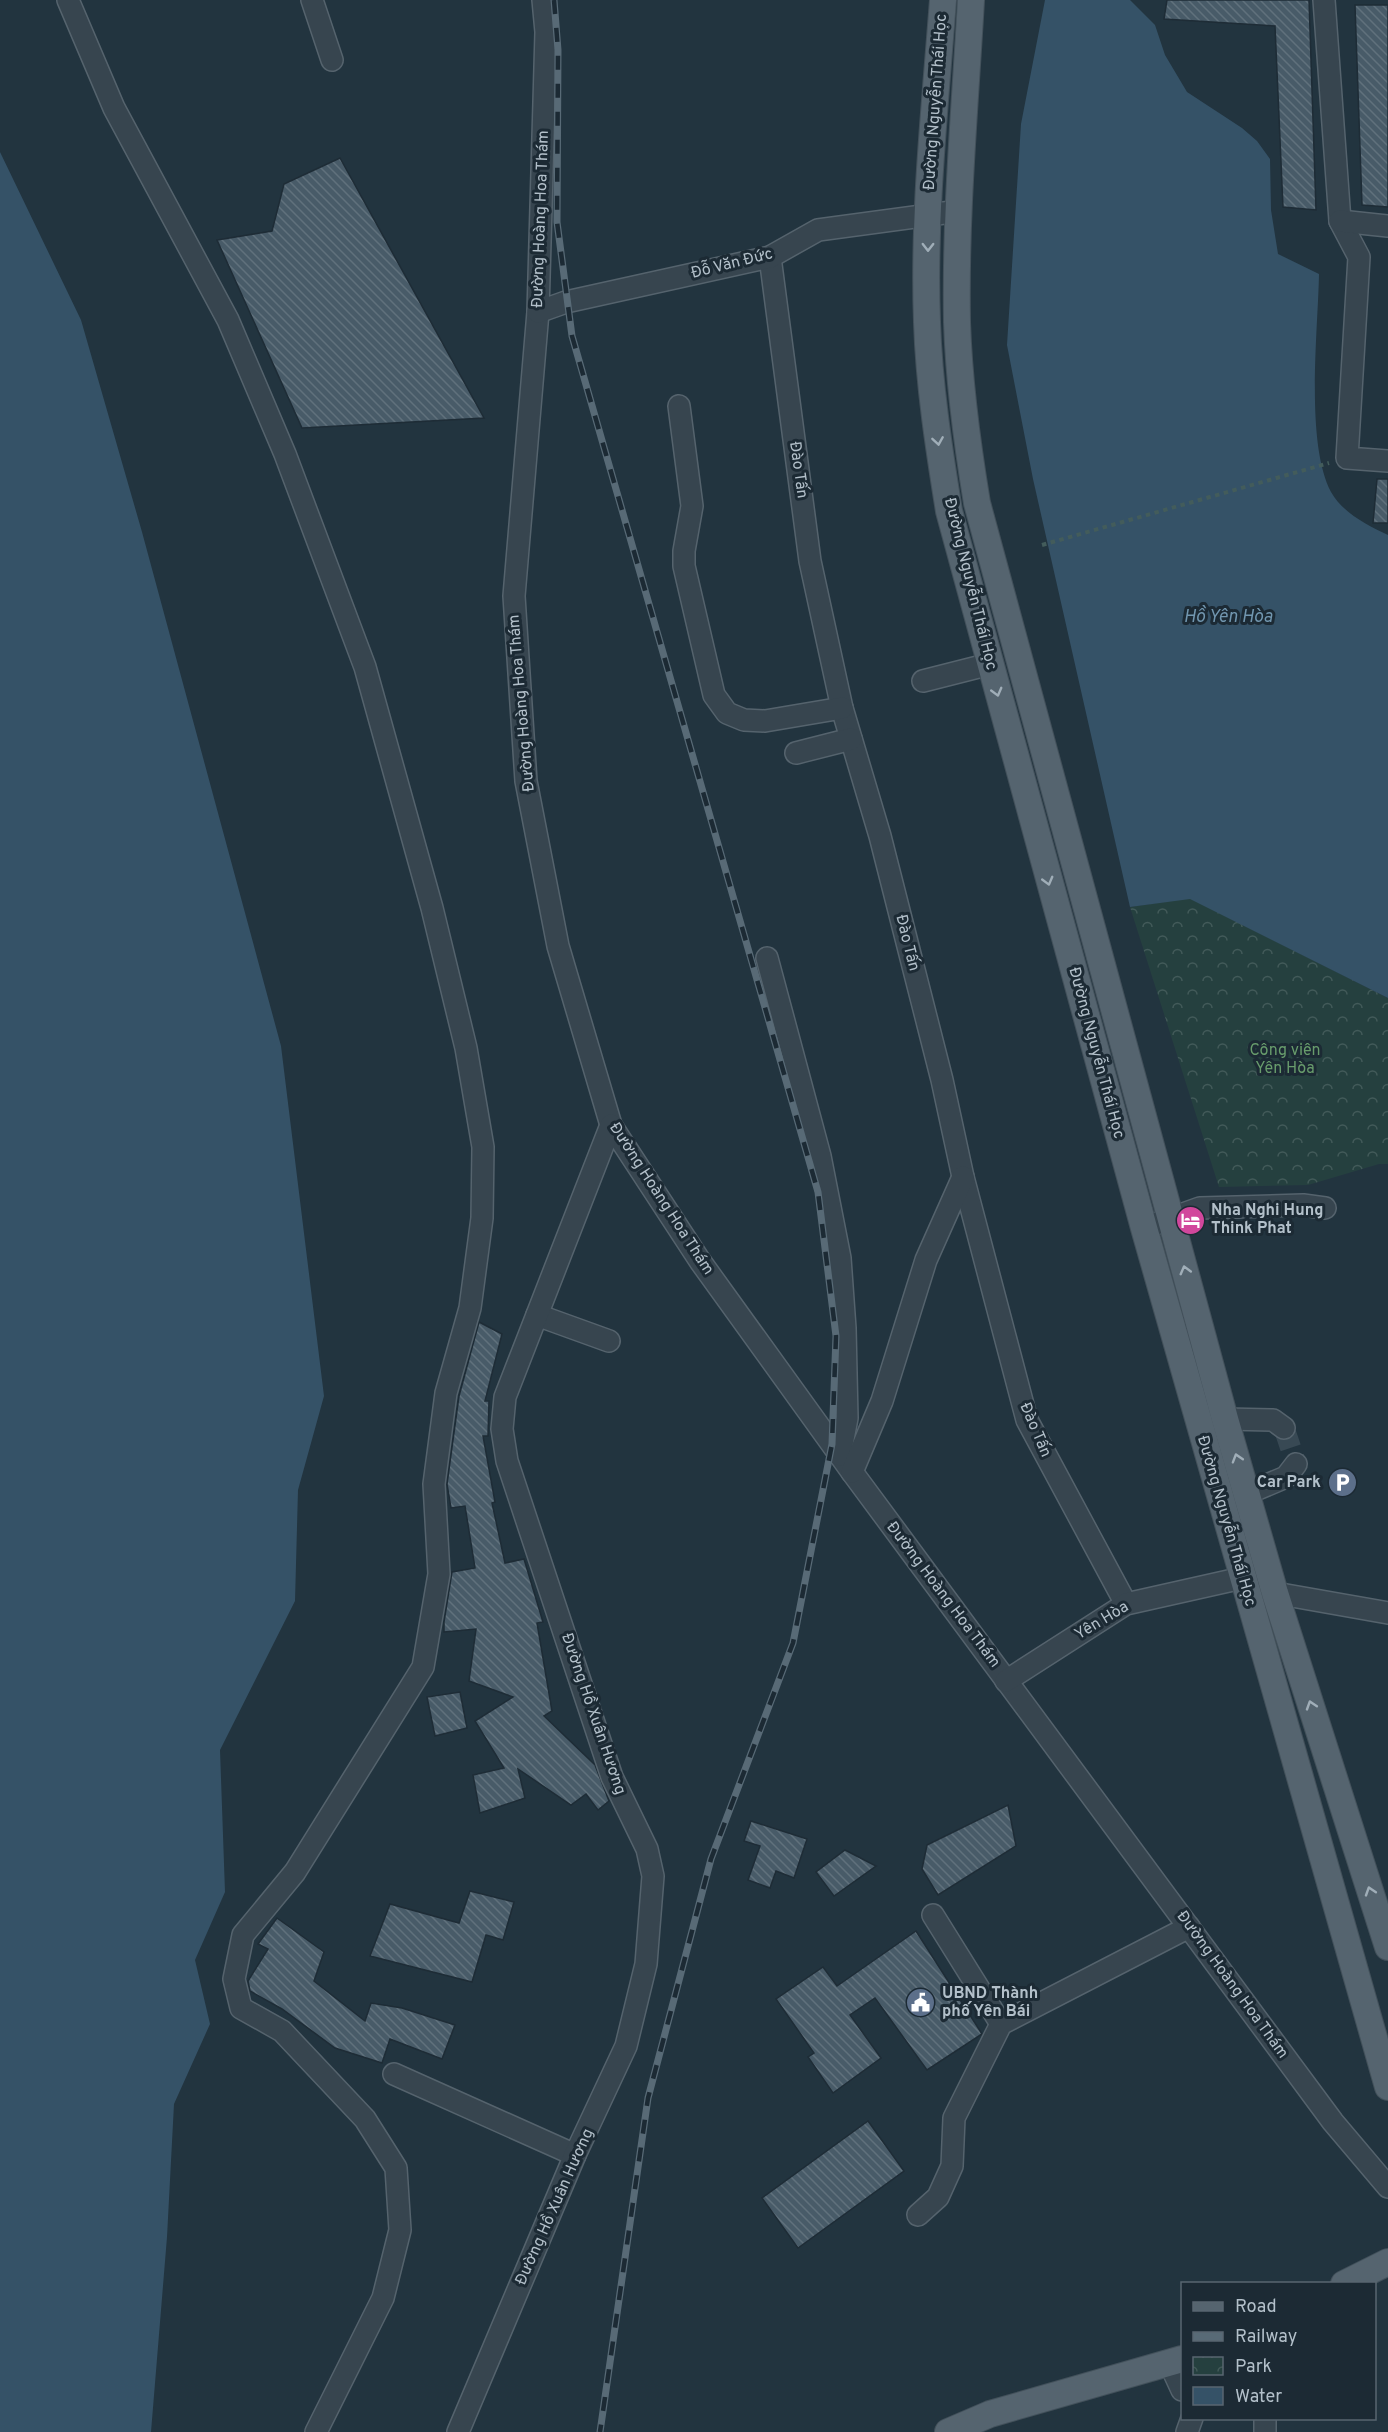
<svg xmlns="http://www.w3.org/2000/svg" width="1388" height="2432" viewBox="0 0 1388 2432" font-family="Overpass,sans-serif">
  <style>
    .park { fill: url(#park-crowns) }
    .water { fill: #355267 }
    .building { fill: url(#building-back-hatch); stroke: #1e2c36; stroke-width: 1.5 }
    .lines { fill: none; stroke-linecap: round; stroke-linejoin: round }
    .minor-tunnel { stroke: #384954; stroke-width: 21; stroke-dasharray: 21 10; stroke-linecap: butt }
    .minor-casing { stroke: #55636d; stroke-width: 24 }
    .major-casing { stroke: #43515b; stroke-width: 28 }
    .path { stroke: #435c5b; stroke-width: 4; stroke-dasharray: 4.5 4.5; stroke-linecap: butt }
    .minor { stroke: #37454f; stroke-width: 21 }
    .major { stroke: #55646f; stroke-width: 26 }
    .rail-casing { stroke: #586a76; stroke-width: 7 }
    .rail { stroke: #1c2a34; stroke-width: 4.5; stroke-dasharray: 14; stroke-linecap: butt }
    .oneway { stroke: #a0aeb8 }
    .labels { text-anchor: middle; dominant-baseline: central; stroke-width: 6; stroke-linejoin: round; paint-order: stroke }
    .street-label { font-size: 16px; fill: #b3c0ca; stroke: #1c2a34 }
    .park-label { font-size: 16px; fill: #689c6c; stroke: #1c2a34 }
    .poi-label { font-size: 16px; font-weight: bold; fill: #b3c0ca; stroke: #1c2a34; text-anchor: start }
    .water-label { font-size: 18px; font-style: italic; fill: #7196af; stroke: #1c2a34 }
  </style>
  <defs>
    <pattern id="park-crowns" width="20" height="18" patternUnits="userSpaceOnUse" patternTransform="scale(1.5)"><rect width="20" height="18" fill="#25403f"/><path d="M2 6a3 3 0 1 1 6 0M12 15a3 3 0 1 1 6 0" fill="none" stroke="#425a59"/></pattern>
    <pattern id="building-back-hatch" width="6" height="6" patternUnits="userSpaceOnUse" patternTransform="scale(1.5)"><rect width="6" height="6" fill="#485b68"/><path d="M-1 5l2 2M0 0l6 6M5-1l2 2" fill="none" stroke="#60717c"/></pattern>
  </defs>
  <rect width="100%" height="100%" fill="#22343f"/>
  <path class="park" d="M 1190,898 L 1388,998 L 1388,1164 L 1379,1164 L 1308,1185 L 1219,1187 L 1130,907 Z"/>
  <g class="water">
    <path d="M 1045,0 L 1130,0 L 1155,25 L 1165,55 L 1187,92 L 1242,128 L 1257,141 L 1270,159 L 1271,210 L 1278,254 L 1319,274 C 1318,332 1305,442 1331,492 C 1343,513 1367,525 1388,535 L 1388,998 L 1190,899 L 1130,907 L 1033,479 L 1007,345 L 1021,124 Z"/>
    <path d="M 0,152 L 81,320 L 142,532 L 281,1046 L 324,1396 L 298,1490 L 295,1601 L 220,1750 L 225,1892 L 195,1960 L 210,2024 L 174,2104 L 167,2237 L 151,2432 L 0,2432 Z"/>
  </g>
  <g class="building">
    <path d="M 1167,0 L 1309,0 L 1316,210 L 1283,207 L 1275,26 L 1164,19 Z"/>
    <path d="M 1355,5 L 1388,5 L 1388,207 L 1362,205 Z"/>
    <path d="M 340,158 L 484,418 L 302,428 L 217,240 L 272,231 L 284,184 Z"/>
    <path d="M 1377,479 L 1388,479 L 1388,523 L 1373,523 Z"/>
    <path d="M 479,1322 L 502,1334 L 485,1401 L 489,1401 L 488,1436 L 483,1436 L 495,1502 L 492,1503 L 505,1563 L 524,1559 L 543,1622 L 537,1623 L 552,1711 L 544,1716 L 595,1765 L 609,1801 L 598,1810 L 586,1794 L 571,1805 L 518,1769 L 525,1798 L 480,1813 L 473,1775 L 504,1768 L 475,1721 L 513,1697 L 469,1681 L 476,1629 L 444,1632 L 444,1622 L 452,1572 L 475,1568 L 465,1506 L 451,1508 L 447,1484 L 459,1396 Z"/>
    <path d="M 460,1692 L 467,1728 L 435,1736 L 427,1697 Z"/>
    <path d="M 1008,1805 L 1016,1846 L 938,1895 L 922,1869 L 927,1845 Z"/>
    <path d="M 751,1821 L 807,1839 L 794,1878 L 776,1871 L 770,1888 L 748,1880 L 760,1846 L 744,1841 Z"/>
    <path d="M 845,1850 L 876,1866 L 834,1896 L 816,1872 Z"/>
    <path d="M 470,1891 L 514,1902 L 503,1940 L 486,1935 L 472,1982 L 370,1956 L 390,1904 L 459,1923 Z"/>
    <path d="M 277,1918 L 324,1952 L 314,1981 L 365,2021 L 371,2003 L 402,2008 L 455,2025 L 442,2059 L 390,2039 L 382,2063 L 335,2048 L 282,2009 L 250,1991 L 248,1981 L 268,1949 L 258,1944 Z"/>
    <path d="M 916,1931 L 982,2034 L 927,2070 L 875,1998 L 850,2015 L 881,2058 L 833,2093 L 808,2057 L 814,2053 L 776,1999 L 823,1967 L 837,1986 Z"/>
    <path d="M 868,2121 L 904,2171 L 798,2248 L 762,2198 Z"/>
  </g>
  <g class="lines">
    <path class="minor-tunnel" d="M 1284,1428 L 1296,1464"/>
    <defs>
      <g id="minor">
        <path d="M 68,0 L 114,108 L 228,320 L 285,454 L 365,667 L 432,908 L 466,1048 L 483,1147 L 482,1218 L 470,1308 L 446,1393 L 434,1484 L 439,1574 L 423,1667 L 295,1872 L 243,1935 L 234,1979 L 241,2008 L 282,2031 L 365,2119 L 396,2168 L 400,2230 L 383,2298 L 316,2432"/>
        <path d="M 312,0 L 332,60"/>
        <path d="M 543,0 L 546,32 L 538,312 L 514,596 L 526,781 L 558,946 L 611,1125 L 700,1261 L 852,1472 L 1333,2122 L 1388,2187"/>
        <path d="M 1324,0 L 1340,221 L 1359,257 L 1347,458 L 1388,461"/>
        <path d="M 1340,221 L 1388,226"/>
        <path d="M 770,257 L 810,561 L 842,708 L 880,836 L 942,1080 L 963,1177 L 1027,1420 L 1126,1604"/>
        <path d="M 538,312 L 566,302 L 770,257 L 818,230 L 959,211"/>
        <path d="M 679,406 L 692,506 L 684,551 L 684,566 L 714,695 L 727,713 L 744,720 L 765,721 L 842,708"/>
        <path d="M 923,681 L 990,664"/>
        <path d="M 796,753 L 851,739"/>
        <path d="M 767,958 L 820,1156 L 840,1258 L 845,1328 L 847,1418 L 840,1455"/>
        <path d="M 1144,1228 L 1200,1208 L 1303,1205 L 1325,1208"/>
        <path d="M 537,1315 L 609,1341"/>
        <path d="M 1225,1419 L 1273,1420 L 1284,1428"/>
        <path d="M 852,1472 L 882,1401 L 926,1260 L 963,1177"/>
        <path d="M 1248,1493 L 1286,1477 L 1296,1464"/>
        <path d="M 1275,1593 L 1388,1613"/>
        <path d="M 1006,1681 L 1126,1604 L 1242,1578"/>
        <path d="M 933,1915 L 1001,2024"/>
        <path d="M 394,2074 L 575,2155"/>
        <path d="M 918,2215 L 938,2197 L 952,2166 L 954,2118 L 1001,2024 L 1189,1927"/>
        <path d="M 1170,2364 L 1182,2390"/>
        <path d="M 458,2432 L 575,2155 L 626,2046 L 646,1964 L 653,1876 L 647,1849 L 612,1777 L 507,1461 L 502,1429 L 505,1397 L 611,1125"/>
        <path d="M 1187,2432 L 1192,2418"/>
        <path d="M 1265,2432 L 1265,2418"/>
      </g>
      <g id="major">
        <path d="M 943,0 C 935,107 923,215 927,322 C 929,385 939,449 949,511 L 1144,1228 L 1388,2087"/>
        <path d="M 971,0 C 965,107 955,215 957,322 C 959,383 967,443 977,503 L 1225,1419 L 1275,1593 L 1388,1947"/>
        <path d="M 1344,2284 L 1388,2262"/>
        <path d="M 948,2432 L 990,2414 L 1182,2359"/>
      </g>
    </defs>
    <use href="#minor" class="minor-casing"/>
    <use href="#major" class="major-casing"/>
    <path class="path" d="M 1042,545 L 1329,463"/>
    <use href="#minor" class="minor"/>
    <use href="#major" class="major"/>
    <defs>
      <path id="rail" d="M 554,0 L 558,50 L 557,222 L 572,336 L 818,1192 L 836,1336 L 832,1444 L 793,1643 L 711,1859 L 648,2098 L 600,2432"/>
    </defs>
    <use href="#rail" class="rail-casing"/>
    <use href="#rail" class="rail"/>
  </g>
  <defs><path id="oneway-chevron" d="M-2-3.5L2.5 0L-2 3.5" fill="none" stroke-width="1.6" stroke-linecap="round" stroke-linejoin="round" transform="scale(1.5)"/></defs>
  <g class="oneway">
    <use href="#oneway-chevron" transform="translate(928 247) rotate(90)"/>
    <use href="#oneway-chevron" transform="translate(938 441) rotate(81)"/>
    <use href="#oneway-chevron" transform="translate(997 692) rotate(75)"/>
    <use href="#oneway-chevron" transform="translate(1048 881) rotate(75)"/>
    <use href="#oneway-chevron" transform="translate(1185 1270) rotate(-105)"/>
    <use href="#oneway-chevron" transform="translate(1237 1458) rotate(-107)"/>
    <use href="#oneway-chevron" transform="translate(1311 1705) rotate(-108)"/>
    <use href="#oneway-chevron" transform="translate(1370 1891) rotate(-108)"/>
  </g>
  <defs>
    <symbol id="hotel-disc" viewBox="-11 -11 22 22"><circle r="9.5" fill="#d1479c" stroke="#1c2a34"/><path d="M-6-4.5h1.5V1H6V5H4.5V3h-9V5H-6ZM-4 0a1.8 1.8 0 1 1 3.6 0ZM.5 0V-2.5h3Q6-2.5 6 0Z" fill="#fff"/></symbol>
    <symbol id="parking-disc" viewBox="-11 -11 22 22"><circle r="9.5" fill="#5c6f8a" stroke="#1c2a34"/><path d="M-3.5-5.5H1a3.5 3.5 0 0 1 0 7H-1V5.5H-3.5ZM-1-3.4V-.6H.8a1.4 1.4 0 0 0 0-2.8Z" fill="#fff"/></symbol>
    <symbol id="civic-disc" viewBox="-11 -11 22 22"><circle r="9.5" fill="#5c6f8a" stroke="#1c2a34"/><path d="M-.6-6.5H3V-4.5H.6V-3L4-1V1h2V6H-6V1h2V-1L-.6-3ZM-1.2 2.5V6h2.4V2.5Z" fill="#fff"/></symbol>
  </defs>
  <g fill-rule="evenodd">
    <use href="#hotel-disc" x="1174" y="1204" width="33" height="33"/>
    <use href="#parking-disc" x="1326" y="1466" width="33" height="33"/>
    <use href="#civic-disc" x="904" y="1986" width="33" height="33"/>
  </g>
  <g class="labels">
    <g class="street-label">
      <text transform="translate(936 102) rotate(-86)">Đường Nguyễn Thái Học</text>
      <text transform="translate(541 219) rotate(-88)">Đường Hoàng Hoa Thám</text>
      <text transform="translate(732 264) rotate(-14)">Đỗ Văn Đức</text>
      <text transform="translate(798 470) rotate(82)">Đào Tấn</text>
      <text transform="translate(970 584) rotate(76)">Đường Nguyễn Thái Học</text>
      <text transform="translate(522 703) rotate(-95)">Đường Hoàng Hoa Thám</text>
      <text transform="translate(907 943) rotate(76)">Đào Tấn</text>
      <text transform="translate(1096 1053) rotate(75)">Đường Nguyễn Thái Học</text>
      <text transform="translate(661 1199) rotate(57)">Đường Hoàng Hoa Thám</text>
      <text transform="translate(1035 1430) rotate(67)">Đào Tấn</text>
      <text transform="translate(1226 1521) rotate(74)">Đường Nguyễn Thái Học</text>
      <text transform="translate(943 1595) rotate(53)">Đường Hoàng Hoa Thám</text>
      <text transform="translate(1102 1621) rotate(-31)">Yên Hòa</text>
      <text transform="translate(593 1714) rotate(71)">Đường Hồ Xuân Hương</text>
      <text transform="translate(1232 1985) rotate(54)">Đường Hoàng Hoa Thám</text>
      <text transform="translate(555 2207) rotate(-66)">Đường Hồ Xuân Hương</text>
    </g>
    <g class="park-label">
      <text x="1285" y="1051">Công viên<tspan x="1285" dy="18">Yên Hòa</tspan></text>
    </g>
    <g class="poi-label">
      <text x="1211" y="1211">Nha Nghi Hung<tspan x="1211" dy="18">Think Phat</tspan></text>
      <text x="1321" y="1483" text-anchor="end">Car Park</text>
      <text x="942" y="1994">UBND Thành<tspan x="942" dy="18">phố Yên Bái</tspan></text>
    </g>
    <g class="water-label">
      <text x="1228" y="617">Hồ Yên Hòa</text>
    </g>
  </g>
  <rect x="1181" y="2282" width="195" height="138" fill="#1c2a34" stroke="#586670" stroke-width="1.5"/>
  <rect x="1193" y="2302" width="30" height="9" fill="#55646f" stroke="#586670" stroke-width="1.5"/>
  <text x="1235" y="2312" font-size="18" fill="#b3c0ca">Road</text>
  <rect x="1193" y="2332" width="30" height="9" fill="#586a76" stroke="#586670" stroke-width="1.5"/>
  <text x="1235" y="2342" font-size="18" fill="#b3c0ca">Railway</text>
  <rect x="1193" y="2357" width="30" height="18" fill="url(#park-crowns)" stroke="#586670" stroke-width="1.5"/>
  <text x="1235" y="2372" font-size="18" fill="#b3c0ca">Park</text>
  <rect x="1193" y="2387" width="30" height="18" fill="#355267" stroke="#586670" stroke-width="1.5"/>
  <text x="1235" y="2402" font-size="18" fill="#b3c0ca">Water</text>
</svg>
